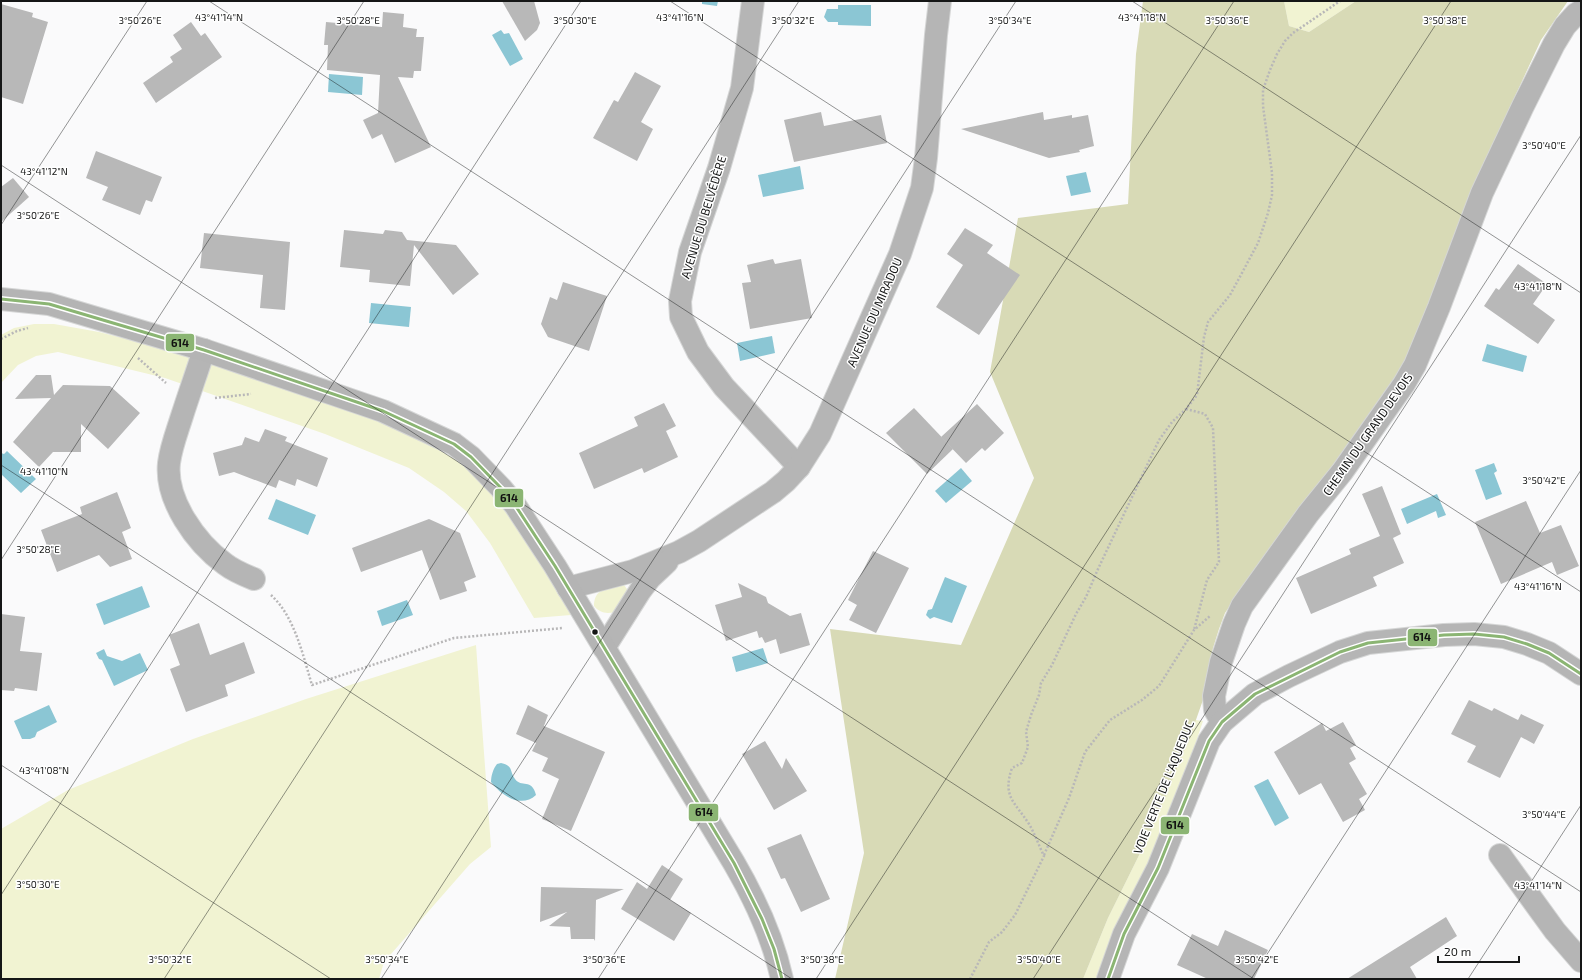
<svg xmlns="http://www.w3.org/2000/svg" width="1582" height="980" viewBox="0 0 1582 980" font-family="'Exo 2',sans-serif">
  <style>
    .green { fill: #f1f3d2 }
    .forest { fill: #d8dab6 }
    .water { fill: #8bc6d4 }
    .building { fill: #b8b8b8 }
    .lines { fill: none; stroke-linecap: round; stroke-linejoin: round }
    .street-casing { stroke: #d5d6d6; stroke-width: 24 }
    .secondary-casing { stroke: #d5d6d6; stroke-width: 24 }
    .path { stroke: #b8b7b8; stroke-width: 2.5; stroke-dasharray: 2 2; stroke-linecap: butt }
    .street { stroke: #b5b5b5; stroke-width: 22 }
    .secondary { stroke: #b4b4b4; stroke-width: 22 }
    .bus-1-casing { stroke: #fff; stroke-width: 6 }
    .bus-1 { stroke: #8bb573; stroke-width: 3 }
    .ticks { fill: none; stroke: #151616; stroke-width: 1; stroke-opacity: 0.45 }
    .bus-dot { fill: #151616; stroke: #fff; stroke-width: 1.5 }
    .labels { text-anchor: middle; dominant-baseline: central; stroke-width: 3; stroke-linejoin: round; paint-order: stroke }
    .street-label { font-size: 12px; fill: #151616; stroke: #fff }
    .ticks-label { font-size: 10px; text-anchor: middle; fill: #151616; stroke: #fff; stroke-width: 3; stroke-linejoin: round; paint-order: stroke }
    .line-badge { stroke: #fff; stroke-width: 1.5 }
    .pale-badge-label { font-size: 11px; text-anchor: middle; font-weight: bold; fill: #111 }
  </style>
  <rect width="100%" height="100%" fill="#fafafb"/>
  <g class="green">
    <path d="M 1284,1 L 1356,1 L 1309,32 L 1289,26 Z"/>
    <path d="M 34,324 L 54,324 L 99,332 L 182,353 L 400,427 L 461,463 L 494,494 L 536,552 L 571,615 L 534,618 L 490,543 L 466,511 L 444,492 L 409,468 L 325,434 L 165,378 L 58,352 L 36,356 L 18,365 L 1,383 L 1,335 L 14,328 Z"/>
    <path d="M 616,584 L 624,585 L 627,589 L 627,593 L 615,612 C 606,614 600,613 594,606 C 594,591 604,589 616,584 Z"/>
    <path d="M 476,645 L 491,847 L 470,864 L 384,962 L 379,979 L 1,979 L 1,829 L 68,790 L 193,739 L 306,699 Z"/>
    <path d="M 1190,719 L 1203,721 L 1172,813 L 1099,979 L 1083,979 L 1108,918 L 1152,829 L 1171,782 Z"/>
  </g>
  <path class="forest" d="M 1143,1 L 1284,1 L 1289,26 L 1309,32 L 1356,1 L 1568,1 L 1541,40 L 1468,198 L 1445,264 L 1400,378 L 1235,598 L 1225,613 L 1219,629 L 1213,648 L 1204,697 L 1191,734 L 1152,829 L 1108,918 L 1083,979 L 835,979 L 864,853 L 830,629 L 961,645 L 1034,478 L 990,372 L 1018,218 L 1128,204 L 1136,54 Z"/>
  <g class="water">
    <path d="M 702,1 L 718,1 L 717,6 L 702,4 Z"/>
    <path d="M 838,5 L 871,5 L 871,26 L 838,25 L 838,22 L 828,22 L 824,17 L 827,9 L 838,9 Z"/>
    <path d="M 501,30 L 504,34 L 509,33 L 523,59 L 510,66 L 492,35 Z"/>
    <path d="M 329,74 L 363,77 L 362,95 L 328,92 Z"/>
    <path d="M 800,166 L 804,189 L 763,197 L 758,175 Z"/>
    <path d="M 1086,172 L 1091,192 L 1071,196 L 1066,176 Z"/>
    <path d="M 371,303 L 411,307 L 409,327 L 369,323 Z"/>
    <path d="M 772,336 L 775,353 L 740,361 L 737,343 Z"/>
    <path d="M 1487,344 L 1527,356 L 1523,372 L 1482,361 Z"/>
    <path d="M 7,451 L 36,479 L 21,493 L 1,474 L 1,453 L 4,454 Z"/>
    <path d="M 1494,463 L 1497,471 L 1494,473 L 1502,494 L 1486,500 L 1475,470 Z"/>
    <path d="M 961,468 L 972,481 L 946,503 L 935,491 Z"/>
    <path d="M 1437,494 L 1446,515 L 1438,518 L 1436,511 L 1407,524 L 1401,509 Z"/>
    <path d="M 276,499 L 316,515 L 308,535 L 268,519 Z"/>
    <path d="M 945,577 L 967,586 L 952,623 L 934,617 L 930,619 L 926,615 L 928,610 L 932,609 Z"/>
    <path d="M 142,586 L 150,607 L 104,625 L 96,604 Z"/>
    <path d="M 407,600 L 413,615 L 382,626 L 377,611 Z"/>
    <path d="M 763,648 L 768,663 L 736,672 L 732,657 Z"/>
    <path d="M 104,649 L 107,656 L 122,661 L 140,653 L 148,670 L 114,686 L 102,660 L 99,659 L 96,653 Z"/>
    <path d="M 49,705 L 57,722 L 37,732 L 35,737 L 30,739 L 22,739 L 14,721 Z"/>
    <path d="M 501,763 C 514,766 509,771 515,779 C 521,788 532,778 536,795 C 521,809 501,795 491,782 C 491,776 493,769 497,764 Z"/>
    <path d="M 1268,779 L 1289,818 L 1275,826 L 1254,786 Z"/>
  </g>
  <g class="building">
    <path d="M 502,1 L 534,1 L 540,23 L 537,30 L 525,41 Z"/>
    <path d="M 1,4 L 33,13 L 32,17 L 48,22 L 23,104 L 1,97 Z"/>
    <path d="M 383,12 L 404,14 L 403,27 L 417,29 L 416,37 L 424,37 L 421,71 L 414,71 L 413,78 L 398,77 L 431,147 L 395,163 L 382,134 L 372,139 L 363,120 L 378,113 L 380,75 L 327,70 L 328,45 L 324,45 L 326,22 L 382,27 Z"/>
    <path d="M 191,22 L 201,36 L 205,33 L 222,57 L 156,103 L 143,83 L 173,62 L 170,57 L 182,49 L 173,35 Z"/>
    <path d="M 635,72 L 661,86 L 641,122 L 653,129 L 637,161 L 593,138 L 614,100 L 618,102 Z"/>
    <path d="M 821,112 L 824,126 L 881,115 L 887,143 L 794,162 L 784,120 Z"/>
    <path d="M 1043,112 L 1044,120 L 1072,115 L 1072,118 L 1088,115 L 1094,146 L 1079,150 L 1080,152 L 1049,158 L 961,129 Z"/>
    <path d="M 96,151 L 162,177 L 152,202 L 146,200 L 140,215 L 102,200 L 108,187 L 86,178 Z"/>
    <path d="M 13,178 L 29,197 L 1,222 L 1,187 Z"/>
    <path d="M 965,228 L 993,245 L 987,253 L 1020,275 L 979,335 L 936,307 L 963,265 L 947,254 Z"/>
    <path d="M 344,230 L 383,234 L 385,230 L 402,232 L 407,240 L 456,245 L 479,274 L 453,295 L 414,245 L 410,286 L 369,282 L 370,270 L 340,267 Z"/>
    <path d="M 204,233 L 290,242 L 285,310 L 260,308 L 263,275 L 200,268 Z"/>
    <path d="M 773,259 L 775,264 L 801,259 L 812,318 L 750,329 L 742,283 L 751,282 L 747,265 Z"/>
    <path d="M 1518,264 L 1547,284 L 1533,304 L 1555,320 L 1538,344 L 1484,306 L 1496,288 L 1499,290 Z"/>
    <path d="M 563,282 L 607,296 L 589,351 L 548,337 L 541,324 L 550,297 L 557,300 Z"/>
    <path d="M 36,375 L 51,375 L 54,395 L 63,385 L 110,386 L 140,413 L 108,449 L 81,424 L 81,452 L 53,452 L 39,467 L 13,442 L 51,398 L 15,399 Z"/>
    <path d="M 664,403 L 676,426 L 666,431 L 678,457 L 644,473 L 642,468 L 594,489 L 579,453 L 638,426 L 634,417 Z"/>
    <path d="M 977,404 L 1004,433 L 985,451 L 982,448 L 966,463 L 941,437 Z"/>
    <path d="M 914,408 L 953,449 L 927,474 L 886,433 Z"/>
    <path d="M 265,429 L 287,437 L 285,441 L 328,458 L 317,487 L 297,479 L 295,486 L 279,480 L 276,488 L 234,472 L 219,476 L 213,453 L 242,445 L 245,437 L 259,442 Z"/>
    <path d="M 1382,486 L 1401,534 L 1393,538 L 1404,563 L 1373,577 L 1377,586 L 1311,614 L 1296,578 L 1351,554 L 1349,549 L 1380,536 L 1362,494 Z"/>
    <path d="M 117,492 L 131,528 L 122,532 L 132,559 L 110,567 L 99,555 L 57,572 L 41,530 L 82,514 L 80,507 Z"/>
    <path d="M 1526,501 L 1540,533 L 1561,525 L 1579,566 L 1557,575 L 1552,562 L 1501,584 L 1475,522 Z"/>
    <path d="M 429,519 L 460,533 L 476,577 L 464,582 L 467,591 L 440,600 L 422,550 L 361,572 L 352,548 Z"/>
    <path d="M 873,551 L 909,568 L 876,633 L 849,620 L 857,605 L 848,600 Z"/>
    <path d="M 738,583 L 766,597 L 768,603 L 790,616 L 801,613 L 810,645 L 780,654 L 776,639 L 765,643 L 762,637 L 759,638 L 757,631 L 726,641 L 715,605 L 742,597 Z"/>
    <path d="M 1,614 L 25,617 L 20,651 L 42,653 L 37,691 L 15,688 L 14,691 L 1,690 Z"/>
    <path d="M 199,623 L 210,655 L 244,642 L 255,673 L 225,685 L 228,696 L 186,712 L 170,669 L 180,665 L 169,635 Z"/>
    <path d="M 1469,700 L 1492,711 L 1494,708 L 1518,720 L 1521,714 L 1544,725 L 1534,744 L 1521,737 L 1500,778 L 1467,762 L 1476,746 L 1451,734 Z"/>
    <path d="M 528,705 L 548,715 L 544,726 L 605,752 L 571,831 L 542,819 L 559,779 L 542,771 L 548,758 L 532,751 L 536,743 L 516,734 Z"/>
    <path d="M 1343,722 L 1356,745 L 1350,748 L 1356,759 L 1349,763 L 1367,794 L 1359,799 L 1365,810 L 1343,822 L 1321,783 L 1299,795 L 1274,752 L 1322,723 L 1326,731 Z"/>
    <path d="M 765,741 L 782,769 L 786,758 L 807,791 L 774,810 L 742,754 Z"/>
    <path d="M 801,834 L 830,899 L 801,912 L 785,878 L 781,879 L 767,848 Z"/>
    <path d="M 662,865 L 683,879 L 670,900 L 691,913 L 674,941 L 621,909 L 637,882 L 647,889 Z"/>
    <path d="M 541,887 L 624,889 L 596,900 L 595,941 L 594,939 L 571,939 L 570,927 L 549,926 L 567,912 L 540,922 Z"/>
    <path d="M 1446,917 L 1457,936 L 1410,967 L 1417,979 L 1347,979 Z"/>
    <path d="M 1225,930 L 1268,950 L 1254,979 L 1208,979 L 1177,965 L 1192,934 L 1218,946 Z"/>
  </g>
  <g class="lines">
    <defs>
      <g id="street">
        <path d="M 753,1 L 742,88 L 719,168 L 690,252 L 680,301 L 681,317 L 698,352 L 724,387 L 799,467"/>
        <path d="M 204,350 C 197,372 189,394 182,416 C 177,432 171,447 169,463 C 165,500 196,543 225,564 C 234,571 244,575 254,579"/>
        <path d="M 568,588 L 633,571 L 679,552 L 699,541 L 773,492 L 786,481 L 799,467 L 820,434 L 900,254 L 922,188 L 926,158 L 936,35 L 940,1"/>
        <path d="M 604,648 L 640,591 L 650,578 L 667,562"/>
        <path d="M 1222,722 L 1215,710 L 1214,696 L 1221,662 L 1234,624 L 1242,606 L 1308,514 L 1342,472 L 1404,384 L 1415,365 L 1439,307 L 1482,193 L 1523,106 L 1554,44 L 1565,26 L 1576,14 L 1581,11"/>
        <path d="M 1500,855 L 1555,931 L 1581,961"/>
        <path d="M 1108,979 L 1124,934 L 1158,868 L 1209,741 L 1222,722 L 1255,694 L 1289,676 L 1340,652 L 1368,643 L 1444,635 L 1474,634 L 1504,637 L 1527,644 L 1549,653 L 1581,674"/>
      </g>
      <path id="secondary" d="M 1,299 L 49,304 L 204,350 L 383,411 L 454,444 L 471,457 L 501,488 L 515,505 L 555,566 L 734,863 C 755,899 773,938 782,979"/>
    </defs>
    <use href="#street" class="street-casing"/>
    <use href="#secondary" class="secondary-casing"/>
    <g class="path">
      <path d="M 1,339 L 17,331 L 28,328"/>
      <path d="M 138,358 L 166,383"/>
      <path d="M 215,398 L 251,394"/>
      <path d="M 1186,409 L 1205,414 L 1213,428 L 1219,562 L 1207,580 L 1194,630"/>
      <path d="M 271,595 C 295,617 303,656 312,685 L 454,638 L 563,628"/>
      <path d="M 1044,855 L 1069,798 L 1085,752 L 1110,720 L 1142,700 L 1159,686 L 1194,630 L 1210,616"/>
      <path d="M 970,979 L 989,942 L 1002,932 L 1015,915 L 1044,856 C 1039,846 1035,834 1029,824 C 1015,802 1002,797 1012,768 L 1022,763 L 1028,747 L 1026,732 L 1031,715 L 1039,695 L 1041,683 L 1052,665 L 1076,614 L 1086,597 L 1098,569 L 1159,440 L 1172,422 L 1186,409 L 1197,395 L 1204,337 L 1208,322 L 1230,295 L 1243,271 L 1258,243 L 1268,213 L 1272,195 L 1272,173 L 1263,106 L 1263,90 L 1270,70 L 1277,54 L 1285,41 L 1293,33 L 1340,1"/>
    </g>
    <use href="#street" class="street"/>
    <use href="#secondary" class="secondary"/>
    <defs>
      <g id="bus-1">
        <path d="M 1,299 L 49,304 L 204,350 L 383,411 L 454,444 L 471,457 L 501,488 L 515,505 L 555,566 L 734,863 L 762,919 L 774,949 L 782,979"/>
        <path d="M 1108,979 L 1124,934 L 1158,868 L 1209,741 L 1222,722 L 1255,694 L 1340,652 L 1368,643 L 1444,635 L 1474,634 L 1504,637 L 1527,644 L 1549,653 L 1581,674"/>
      </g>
    </defs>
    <use href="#bus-1" class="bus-1-casing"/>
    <use href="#bus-1" class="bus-1"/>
  </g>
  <path class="ticks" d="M 209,1 L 1581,892M 670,1 L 1581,592M 1132,1 L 1581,293M 1,165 L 1254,979M 1,225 L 147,1M 1,465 L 792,979M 1,560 L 364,1M 1,765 L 331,979M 1,895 L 581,1M 164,979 L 799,1M 381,979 L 1016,1M 598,979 L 1234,1M 816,979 L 1451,1M 1033,979 L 1581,135M 1251,979 L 1581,470M 1468,979 L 1581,805"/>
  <circle class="bus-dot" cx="595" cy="632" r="3.5"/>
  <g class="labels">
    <g class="street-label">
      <text transform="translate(703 217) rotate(-73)">AVENUE DU BELVÉDÈRE</text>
      <text transform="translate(874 312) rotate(-66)">AVENUE DU MIRADOU</text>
      <text transform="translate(1367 434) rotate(-55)">CHEMIN DU GRAND DEVOIS</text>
      <text transform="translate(1163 787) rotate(-68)">VOIE VERTE DE L'AQUEDUC</text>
    </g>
  </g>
  <g class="ticks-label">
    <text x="219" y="21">43°41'14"N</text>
    <text x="680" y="21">43°41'16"N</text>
    <text x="1142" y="21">43°41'18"N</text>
    <text x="140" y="24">3°50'26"E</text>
    <text x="358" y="24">3°50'28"E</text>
    <text x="575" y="24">3°50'30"E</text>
    <text x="793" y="24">3°50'32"E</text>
    <text x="1010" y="24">3°50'34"E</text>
    <text x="1227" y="24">3°50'36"E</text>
    <text x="1445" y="24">3°50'38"E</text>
    <text x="1544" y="149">3°50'40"E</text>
    <text x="44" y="175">43°41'12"N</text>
    <text x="38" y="219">3°50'26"E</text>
    <text x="1538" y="290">43°41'18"N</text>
    <text x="44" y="475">43°41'10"N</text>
    <text x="1544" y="484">3°50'42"E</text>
    <text x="38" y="553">3°50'28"E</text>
    <text x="1538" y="590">43°41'16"N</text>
    <text x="44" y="774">43°41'08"N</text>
    <text x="1544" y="818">3°50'44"E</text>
    <text x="38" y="888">3°50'30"E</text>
    <text x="1538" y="889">43°41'14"N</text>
    <text x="170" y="963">3°50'32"E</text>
    <text x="387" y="963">3°50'34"E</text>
    <text x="604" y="963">3°50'36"E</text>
    <text x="822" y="963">3°50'38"E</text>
    <text x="1039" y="963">3°50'40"E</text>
    <text x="1257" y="963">3°50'42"E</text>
  </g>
  <g class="line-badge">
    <rect x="165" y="333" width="30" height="19" rx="4" fill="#8bb573"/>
    <rect x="494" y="488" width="30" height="20" rx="4" fill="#8bb573"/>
    <rect x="1407" y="628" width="31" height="19" rx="4" fill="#8bb573"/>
    <rect x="688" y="803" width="31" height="19" rx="4" fill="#8bb573"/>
    <rect x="1160" y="816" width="30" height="19" rx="4" fill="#8bb573"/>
  </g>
  <g class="pale-badge-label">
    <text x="180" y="347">614</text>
    <text x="509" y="502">614</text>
    <text x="1422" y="641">614</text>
    <text x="704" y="816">614</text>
    <text x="1175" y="829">614</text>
  </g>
  <rect width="1582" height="980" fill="none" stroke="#151616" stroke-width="4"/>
  <path d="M1438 956v6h81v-6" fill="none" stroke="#151616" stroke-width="2"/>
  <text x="1444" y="956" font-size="12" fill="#151616" stroke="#ffffff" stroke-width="3" paint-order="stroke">20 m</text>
</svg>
